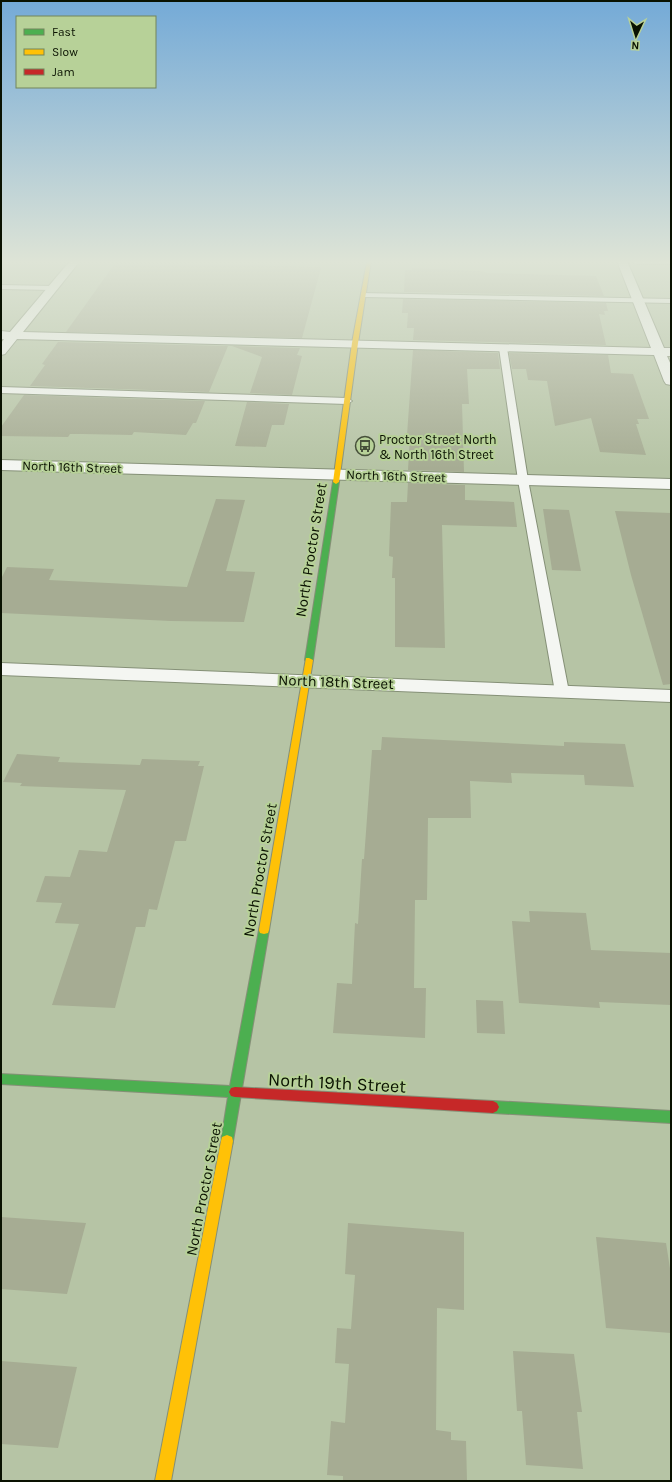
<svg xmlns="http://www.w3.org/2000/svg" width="672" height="1482" viewBox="0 0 672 1482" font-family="Karla,sans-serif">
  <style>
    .building { fill: #a6ac93 }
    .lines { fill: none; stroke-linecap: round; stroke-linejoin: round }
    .lane-casing { stroke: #859077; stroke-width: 2 }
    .street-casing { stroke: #859077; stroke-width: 2 }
    .fast-casing { stroke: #859077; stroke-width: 2 }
    .slow-casing { stroke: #859077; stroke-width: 2 }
    .jam-casing { stroke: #859077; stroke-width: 2 }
    .lane { fill: #f4f6f2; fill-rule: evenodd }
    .street { fill: #f4f6f2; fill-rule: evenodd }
    .fast { fill: #4caf50; fill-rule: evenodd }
    .slow { fill: #ffc107; fill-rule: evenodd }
    .jam { fill: #c62828; fill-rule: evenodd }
    .labels { text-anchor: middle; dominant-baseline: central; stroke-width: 4; stroke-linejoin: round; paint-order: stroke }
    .far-poi-label { font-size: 13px; fill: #0a1201; stroke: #b7d198; text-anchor: start }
    .far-street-label { font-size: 13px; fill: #0a1201; stroke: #b7d198 }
    .street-label { font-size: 15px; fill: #0a1201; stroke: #b7d198 }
    .near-street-label { font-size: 18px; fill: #0a1201; stroke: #b7d198 }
  </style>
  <rect width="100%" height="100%" fill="#b6c4a5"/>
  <g class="building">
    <path d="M 116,262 L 319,267 L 321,268 L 302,338 L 66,332 Z"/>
    <path d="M 412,268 L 480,271 L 488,273 L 596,276 L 604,296 L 404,292 L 405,270 L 412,270 Z"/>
    <path d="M 403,299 L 606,303 L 608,311 L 604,311 L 605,315 L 599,314 L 606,345 L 413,340 L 414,328 L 407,328 L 408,313 L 402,313 Z"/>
    <path d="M 58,342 L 228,346 L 209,392 L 30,386 L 45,365 L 42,364 Z"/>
    <path d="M 232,346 L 300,348 L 297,355 L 302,356 L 292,395 L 250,393 L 262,357 Z"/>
    <path d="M 413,350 L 498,353 L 500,369 L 467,369 L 469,404 L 462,404 L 464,472 L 408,470 L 410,435 L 407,435 Z"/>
    <path d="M 509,353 L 608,355 L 611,373 L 633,374 L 649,419 L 637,419 L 639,424 L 636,424 L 646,455 L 600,452 L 591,418 L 555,426 L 547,381 L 528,380 L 526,369 L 512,369 Z"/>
    <path d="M 24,395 L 205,401 L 196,423 L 193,423 L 186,435 L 134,432 L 132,435 L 82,434 L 70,434 L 68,437 L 1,436 L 1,427 Z"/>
    <path d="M 247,402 L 289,404 L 284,425 L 272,425 L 266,447 L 235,446 Z"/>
    <path d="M 408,483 L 465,485 L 465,500 L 514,502 L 517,527 L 442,525 L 445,648 L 395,647 L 395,578 L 392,578 L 393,557 L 389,556 L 391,502 L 407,502 Z"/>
    <path d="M 216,499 L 245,500 L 226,571 L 255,572 L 244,622 L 171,621 L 1,613 L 1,579 L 7,567 L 54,569 L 49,580 L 187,587 Z"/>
    <path d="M 543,509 L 569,510 L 581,571 L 552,570 Z"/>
    <path d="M 615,511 L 671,513 L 671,684 L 663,685 L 631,575 Z"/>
    <path d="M 382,737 L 564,746 L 564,742 L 625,744 L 634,787 L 585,785 L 584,775 L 511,773 L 512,783 L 470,781 L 471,818 L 428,818 L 427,900 L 415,900 L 414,988 L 426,988 L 425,1038 L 333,1033 L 337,983 L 352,984 L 355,923 L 358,924 L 362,859 L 364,859 L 372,750 L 381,750 Z"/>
    <path d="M 17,754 L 60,757 L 58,762 L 140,765 L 142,759 L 200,761 L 198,766 L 204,766 L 186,841 L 175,841 L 157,910 L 149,909 L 145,927 L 136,927 L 115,1008 L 52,1005 L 79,924 L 55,923 L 62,903 L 36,902 L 45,876 L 70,877 L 79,850 L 107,852 L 126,790 L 20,786 L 22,783 L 3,782 Z"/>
    <path d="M 529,911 L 586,913 L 591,950 L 671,953 L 671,1005 L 599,1002 L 600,1008 L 519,1003 L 512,921 L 530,922 Z"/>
    <path d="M 476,1000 L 503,1001 L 505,1034 L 477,1033 Z"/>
    <path d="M 1,1217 L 86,1223 L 67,1294 L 1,1289 Z"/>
    <path d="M 348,1223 L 464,1232 L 464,1310 L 437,1308 L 436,1430 L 451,1432 L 451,1440 L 466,1441 L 467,1481 L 343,1481 L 343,1476 L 327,1475 L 331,1421 L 345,1423 L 349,1364 L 335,1363 L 337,1328 L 351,1329 L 355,1275 L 345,1274 Z"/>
    <path d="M 596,1237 L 666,1243 L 671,1275 L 671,1333 L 606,1328 Z"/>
    <path d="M 513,1351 L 574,1354 L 582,1412 L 577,1412 L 583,1469 L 526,1465 L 522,1411 L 517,1411 Z"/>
    <path d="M 1,1361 L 77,1367 L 58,1448 L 1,1444 Z"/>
  </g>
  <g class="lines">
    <defs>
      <g id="lane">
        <path d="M 1,285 L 52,286 L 56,288 L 52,290 L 1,289 Z"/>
        <path d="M 361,293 L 671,299 L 671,303 L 364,297 L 361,297 Z"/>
        <path d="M 503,345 L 507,348 L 528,480 L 569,692 L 567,695 L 562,696 L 557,695 L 555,692 L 518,480 L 499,348 Z"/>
        <path d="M 1,387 L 347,398 L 352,401 L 347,404 L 1,393 Z"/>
      </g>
      <g id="street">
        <path d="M 70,261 L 80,261 L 23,332 L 651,348 L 617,261 L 627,261 L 664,348 L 671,348 L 671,356 L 667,356 L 671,365 L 671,385 L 666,384 L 664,381 L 654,355 L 17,339 L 5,354 L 1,355 L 1,343 L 4,339 L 1,339 L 1,331 L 10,332 Z"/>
        <path d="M 633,261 L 671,261 L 671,264 L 638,264 L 634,263 Z"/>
        <path d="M 1,460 L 671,479 L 671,489 L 1,470 Z"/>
        <path d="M 1,663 L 671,690 L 671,702 L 1,675 Z"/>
      </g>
      <g id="fast">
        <path d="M 336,480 L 339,482 L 313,660 L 309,662 L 305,660 L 333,482 Z"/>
        <path d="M 264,926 L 268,927 L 269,930 L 233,1141 L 232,1145 L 227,1147 L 222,1145 L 221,1141 L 228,1097 L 1,1084 L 1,1074 L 230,1086 L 259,930 L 260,927 Z"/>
        <path d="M 493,1101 L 671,1111 L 671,1123 L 493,1113 L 489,1111 L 487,1107 L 489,1103 Z"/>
      </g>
      <g id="slow">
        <path d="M 367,261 L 371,261 L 358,343 L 339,482 L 336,484 L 333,482 L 352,343 Z"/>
        <path d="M 306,658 L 309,658 L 313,660 L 269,930 L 268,933 L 264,934 L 260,933 L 259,930 Z"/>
        <path d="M 227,1135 L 232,1137 L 233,1141 L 171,1481 L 155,1481 L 221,1141 L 222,1137 Z"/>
      </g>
      <path id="jam" d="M 235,1087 L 493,1101 L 497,1103 L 499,1107 L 497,1111 L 493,1113 L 235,1097 L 231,1096 L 229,1092 L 231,1088 Z"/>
    </defs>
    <use href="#lane" class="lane-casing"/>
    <use href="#street" class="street-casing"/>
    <use href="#fast" class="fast-casing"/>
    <use href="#slow" class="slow-casing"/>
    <use href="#jam" class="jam-casing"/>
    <use href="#lane" class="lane"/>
    <use href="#street" class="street"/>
    <use href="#fast" class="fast"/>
    <use href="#slow" class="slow"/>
    <use href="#jam" class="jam"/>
  </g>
  <linearGradient id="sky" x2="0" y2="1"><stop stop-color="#74aad7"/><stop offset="0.56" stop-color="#dee4d6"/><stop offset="1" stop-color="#dee4d6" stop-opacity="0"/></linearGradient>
  <rect width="672" height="468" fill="url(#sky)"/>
  <defs>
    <symbol id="bus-ring" viewBox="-11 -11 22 22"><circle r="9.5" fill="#b7d198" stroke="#46503a" stroke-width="1.5"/><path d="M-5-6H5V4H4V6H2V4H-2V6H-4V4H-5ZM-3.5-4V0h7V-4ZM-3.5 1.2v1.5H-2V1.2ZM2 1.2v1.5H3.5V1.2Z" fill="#46503a"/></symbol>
  </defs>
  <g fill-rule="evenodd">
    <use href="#bus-ring" x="354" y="435" width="22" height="22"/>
  </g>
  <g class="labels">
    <g class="far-poi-label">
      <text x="379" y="439">Proctor Street North<tspan x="379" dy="15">&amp; North 16th Street</tspan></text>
    </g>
    <g class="far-street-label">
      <text transform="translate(72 467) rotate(2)">North 16th Street</text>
      <text transform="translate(396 476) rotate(2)">North 16th Street</text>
    </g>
    <g class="street-label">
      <text transform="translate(311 550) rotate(-81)">North Proctor Street</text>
      <text transform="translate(336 682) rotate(2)">North 18th Street</text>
      <text transform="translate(260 870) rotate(-80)">North Proctor Street</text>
      <text transform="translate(204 1189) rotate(-79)">North Proctor Street</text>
    </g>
    <g class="near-street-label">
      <text transform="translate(337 1083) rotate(3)">North 19th Street</text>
    </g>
  </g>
  <rect width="672" height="1482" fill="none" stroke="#0a1201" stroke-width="4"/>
  <rect x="16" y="16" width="140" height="72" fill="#b7d198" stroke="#72855c"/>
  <rect x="24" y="29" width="20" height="6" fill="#4caf50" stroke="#72855c"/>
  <text x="52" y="36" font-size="12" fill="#0a1201">Fast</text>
  <rect x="24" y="49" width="20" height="6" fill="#ffc107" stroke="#72855c"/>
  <text x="52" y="56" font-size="12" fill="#0a1201">Slow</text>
  <rect x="24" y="69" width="20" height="6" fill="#c62828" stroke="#72855c"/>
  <text x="52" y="76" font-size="12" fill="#0a1201">Jam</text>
  <g transform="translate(636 36) rotate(184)" stroke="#b7d198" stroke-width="3" paint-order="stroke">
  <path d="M0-3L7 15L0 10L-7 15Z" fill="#0a1201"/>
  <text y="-6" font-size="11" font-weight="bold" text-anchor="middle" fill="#0a1201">N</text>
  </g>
</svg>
